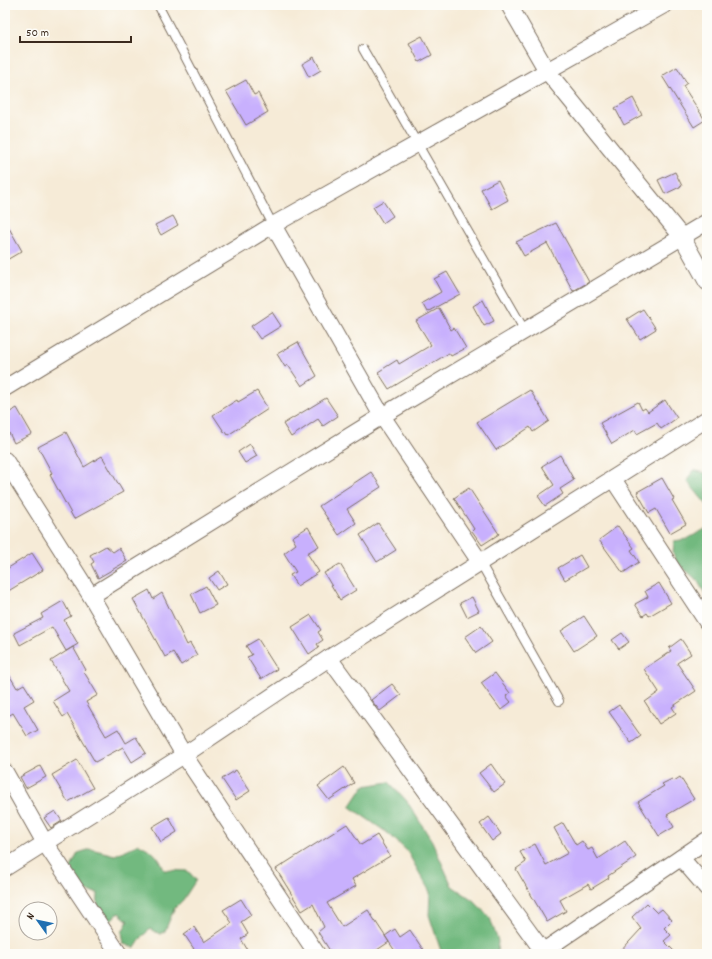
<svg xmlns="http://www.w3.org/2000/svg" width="712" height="959" viewBox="0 0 712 959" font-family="Dekko,sans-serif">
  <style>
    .forest { fill: #72b97f; stroke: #56724e }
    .building { fill: #c8b0fd }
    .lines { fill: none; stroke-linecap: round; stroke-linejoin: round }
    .service-casing { stroke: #7c6e5f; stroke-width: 10 }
    .minor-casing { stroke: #7c6e5f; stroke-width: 18 }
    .service { stroke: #fff; stroke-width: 8 }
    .minor { stroke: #fff; stroke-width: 16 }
  </style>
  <rect width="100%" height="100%" fill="#fdfcf7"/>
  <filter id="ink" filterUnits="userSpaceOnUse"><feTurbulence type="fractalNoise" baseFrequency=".025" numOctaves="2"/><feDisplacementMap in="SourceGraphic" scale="8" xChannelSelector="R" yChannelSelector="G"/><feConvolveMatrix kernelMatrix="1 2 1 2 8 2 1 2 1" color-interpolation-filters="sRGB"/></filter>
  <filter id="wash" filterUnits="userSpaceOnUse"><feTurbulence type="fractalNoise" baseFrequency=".012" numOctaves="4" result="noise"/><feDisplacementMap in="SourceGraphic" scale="16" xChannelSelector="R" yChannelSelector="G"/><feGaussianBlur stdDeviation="0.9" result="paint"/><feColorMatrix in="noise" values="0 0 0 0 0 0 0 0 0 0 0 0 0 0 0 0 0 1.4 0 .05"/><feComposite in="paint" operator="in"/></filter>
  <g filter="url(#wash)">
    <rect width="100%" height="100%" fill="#f6ebd7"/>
    <g class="forest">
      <path d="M 693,470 L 705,473 L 707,475 L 707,505 L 687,481 Z"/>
      <path d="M 707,528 L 707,597 L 697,580 L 677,563 L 673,553 L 674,541 L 687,539 Z"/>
      <path d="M 389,782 L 406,800 L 432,841 L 452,886 L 473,900 L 490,918 L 498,941 L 497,954 L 442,954 L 429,915 L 430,892 L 407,851 L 389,834 L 350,807 L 364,786 Z"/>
      <path d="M 139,844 C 153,851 159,856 164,870 L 188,871 L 196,880 L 183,900 L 174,909 L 165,931 L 160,934 L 150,929 L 142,937 L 135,948 L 124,944 L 122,932 L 128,921 L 119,913 L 109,921 L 97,917 L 98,893 L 85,891 L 67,876 L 78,853 L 91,849 L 115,855 Z"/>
    </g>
    <g id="blocks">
      <g class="building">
        <path d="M 422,36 L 432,55 L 419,62 L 409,43 Z"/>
        <path d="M 314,57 L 321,70 L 309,77 L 302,64 Z"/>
        <path d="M 677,67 L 687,83 L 683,86 L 705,120 L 694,127 L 662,76 Z"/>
        <path d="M 246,80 L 254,95 L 258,93 L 268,112 L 246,125 L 226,91 Z"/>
        <path d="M 633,98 L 642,115 L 624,125 L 615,108 Z"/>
        <path d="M 675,172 L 682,186 L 665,194 L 658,180 Z"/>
        <path d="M 498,180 L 508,200 L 492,209 L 481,189 Z"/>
        <path d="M 383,201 L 393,216 L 383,223 L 373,207 Z"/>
        <path d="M 173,216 L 178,225 L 161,235 L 155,225 Z"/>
        <path d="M 5,221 L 22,251 L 5,261 Z"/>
        <path d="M 556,223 L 589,282 L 573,291 L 547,243 L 524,256 L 516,242 Z"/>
        <path d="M 447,272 L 460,294 L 427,312 L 422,303 L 441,292 L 434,279 Z"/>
        <path d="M 483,300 L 494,321 L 484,326 L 473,306 Z"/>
        <path d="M 439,308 L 451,330 L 454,328 L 466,348 L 451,356 L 449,353 L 389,389 L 378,372 L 397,360 L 399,364 L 431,345 L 416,321 Z"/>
        <path d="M 643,309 L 656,329 L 640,339 L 627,319 Z"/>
        <path d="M 272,312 L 281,326 L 260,339 L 251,326 Z"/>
        <path d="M 298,342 L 317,376 L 302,386 L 288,365 L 285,367 L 277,354 Z"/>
        <path d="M 530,390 L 549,421 L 533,432 L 530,427 L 496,450 L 477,422 Z"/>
        <path d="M 257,391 L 268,409 L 228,435 L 226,432 L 225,433 L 213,415 L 237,400 L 238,402 Z"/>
        <path d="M 326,398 L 338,416 L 323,426 L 318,419 L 291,437 L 283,424 Z"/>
        <path d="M 665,400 L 677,418 L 661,429 L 657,423 L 637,434 L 635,430 L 612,444 L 600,423 L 638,402 L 642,410 L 645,408 L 648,412 Z"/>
        <path d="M 17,408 L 32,434 L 14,443 L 9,433 L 5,435 L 5,415 Z"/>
        <path d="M 66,432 L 84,467 L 102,456 L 123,492 L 74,519 L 50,475 L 52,473 L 38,447 Z"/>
        <path d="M 250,444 L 257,456 L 245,463 L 238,452 Z"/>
        <path d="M 560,455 L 574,480 L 560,489 L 563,494 L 545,506 L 538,496 L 554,485 L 542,466 Z"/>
        <path d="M 371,472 L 381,487 L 347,509 L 356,523 L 339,535 L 319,506 Z"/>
        <path d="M 662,478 L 674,499 L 672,500 L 686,524 L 670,533 L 656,509 L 649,513 L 637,492 Z"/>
        <path d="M 469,488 L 499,534 L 482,545 L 472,531 L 474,529 L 454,498 Z"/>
        <path d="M 378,523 L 396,550 L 377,562 L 360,535 Z"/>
        <path d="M 618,526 L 634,548 L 631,550 L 639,562 L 623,573 L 599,540 Z"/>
        <path d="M 308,527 L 319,546 L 307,553 L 319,572 L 297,586 L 290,575 L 296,572 L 284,553 L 296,544 L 292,537 Z"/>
        <path d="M 106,546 L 113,552 L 119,548 L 127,561 L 98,578 L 91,564 L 94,562 L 90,555 Z"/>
        <path d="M 32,553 L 43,570 L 5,593 L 5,570 Z"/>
        <path d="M 580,555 L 587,567 L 565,580 L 558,568 Z"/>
        <path d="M 340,564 L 356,590 L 340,600 L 324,573 Z"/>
        <path d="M 219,571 L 227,584 L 217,590 L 209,578 Z"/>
        <path d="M 659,583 L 671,603 L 649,616 L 647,613 L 643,616 L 635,604 L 648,597 L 645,591 Z"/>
        <path d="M 206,586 L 216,605 L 200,613 L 191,594 Z"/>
        <path d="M 149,590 L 153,599 L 162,593 L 187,645 L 190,643 L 197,655 L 181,665 L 173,652 L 165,657 L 133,599 Z"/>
        <path d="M 472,597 L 479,611 L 467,617 L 460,603 Z"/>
        <path d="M 63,601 L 71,616 L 64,620 L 78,644 L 66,651 L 52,627 L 20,645 L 14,633 L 43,618 L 41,614 Z"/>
        <path d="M 311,615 L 321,630 L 318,632 L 323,640 L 317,644 L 319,647 L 309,654 L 292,627 Z"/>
        <path d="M 584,616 L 597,636 L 574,651 L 561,631 Z"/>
        <path d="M 481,626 L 492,642 L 476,653 L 465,637 Z"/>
        <path d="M 622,633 L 629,642 L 619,649 L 612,640 Z"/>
        <path d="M 258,639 L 277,669 L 261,679 L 247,657 L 252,655 L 246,646 Z"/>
        <path d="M 681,639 L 691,654 L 677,663 L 696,691 L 672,707 L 676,713 L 659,724 L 645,702 L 659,692 L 644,669 L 671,651 L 669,648 Z"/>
        <path d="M 73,647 L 86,670 L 84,672 L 98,695 L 86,702 L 106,736 L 118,729 L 126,743 L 136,737 L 146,753 L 132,762 L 123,747 L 95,762 L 67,714 L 63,717 L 53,701 L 69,691 L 51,661 Z"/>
        <path d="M 5,668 L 17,688 L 24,684 L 34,700 L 24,706 L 38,730 L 27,736 L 13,713 L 5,718 Z"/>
        <path d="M 495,673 L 510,693 L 506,696 L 511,702 L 501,710 L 481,683 Z"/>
        <path d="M 392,684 L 401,695 L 380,711 L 371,700 Z"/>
        <path d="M 619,705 L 641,736 L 631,743 L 609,712 Z"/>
        <path d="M 77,760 L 93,788 L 68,802 L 52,775 Z"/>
        <path d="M 491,764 L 505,784 L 494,792 L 479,773 Z"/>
        <path d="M 40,766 L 46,777 L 26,788 L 20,777 Z"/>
        <path d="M 344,767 L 354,783 L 329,800 L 318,786 Z"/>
        <path d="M 236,770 L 250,791 L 236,800 L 222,779 Z"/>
        <path d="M 680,777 L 694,799 L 667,815 L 674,827 L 659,836 L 638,802 L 664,786 L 662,784 L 672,779 L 674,781 Z"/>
        <path d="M 55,811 L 62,821 L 51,828 L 44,818 Z"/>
        <path d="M 169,817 L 177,832 L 161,842 L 152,827 Z"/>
        <path d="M 489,817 L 501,834 L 492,841 L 480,824 Z"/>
        <path d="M 563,823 L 576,845 L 582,841 L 588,850 L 592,848 L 598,859 L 625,841 L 636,857 L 608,876 L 609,878 L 591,889 L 588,884 L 560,900 L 566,911 L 547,922 L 516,869 L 526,862 L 520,852 L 535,844 L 546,865 L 568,853 L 554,828 Z"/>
        <path d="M 347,824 L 361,845 L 377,835 L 390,856 L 352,879 L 356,886 L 327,903 L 342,927 L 368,910 L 389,942 L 371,954 L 332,954 L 318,932 L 324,927 L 313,904 L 302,911 L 276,869 Z"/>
        <path d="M 241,899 L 251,915 L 241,922 L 248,934 L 241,939 L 250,954 L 187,954 L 194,949 L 184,934 L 194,927 L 204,942 L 232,923 L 223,910 Z"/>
        <path d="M 647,903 L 657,913 L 662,909 L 672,920 L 664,928 L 671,935 L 664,941 L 677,954 L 618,954 L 641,929 L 632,917 Z"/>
        <path d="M 395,929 L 400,937 L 410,930 L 426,954 L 397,954 L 385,936 Z"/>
      </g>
    </g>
  </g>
  <g filter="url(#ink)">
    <use href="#blocks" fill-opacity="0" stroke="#7c6e5f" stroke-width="1"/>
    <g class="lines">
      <defs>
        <g id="service">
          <path d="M 158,5 L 273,225"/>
          <path d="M 363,49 L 525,331"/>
          <path d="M 480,562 L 559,701"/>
        </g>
        <g id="minor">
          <path d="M 509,5 L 547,71 L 682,237 L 707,282"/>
          <path d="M 273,225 L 382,416 L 480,562"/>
          <path d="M 5,388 L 273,225 L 664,5"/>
          <path d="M 5,460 L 91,596 L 184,755 L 317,954"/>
          <path d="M 613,479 L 707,622"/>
          <path d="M 91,596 L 382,416 L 707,222"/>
          <path d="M 329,658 L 545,954"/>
          <path d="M 5,772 L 45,843 L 119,954"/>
          <path d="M 681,858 L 707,888"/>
          <path d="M 5,868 L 184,755 L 329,658 L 707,419"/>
          <path d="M 539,954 L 707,840"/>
        </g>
      </defs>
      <use href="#service" class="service-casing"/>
      <use href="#minor" class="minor-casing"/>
      <use href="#service" class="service"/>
      <use href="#minor" class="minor"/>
    </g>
  </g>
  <rect width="712" height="959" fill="none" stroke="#fdfcf7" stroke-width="20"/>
  <g transform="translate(38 921) rotate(303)"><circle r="19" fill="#fdfcf7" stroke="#afa8a0"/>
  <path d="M0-3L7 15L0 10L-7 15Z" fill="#1f6fb2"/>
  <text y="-6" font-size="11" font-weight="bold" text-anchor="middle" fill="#3b2a1e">N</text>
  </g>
  <path d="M20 36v6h111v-6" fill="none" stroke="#3b2a1e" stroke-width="2"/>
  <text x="26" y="36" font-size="12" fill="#3b2a1e" stroke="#fdfcf7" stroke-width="3" paint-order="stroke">50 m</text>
</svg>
